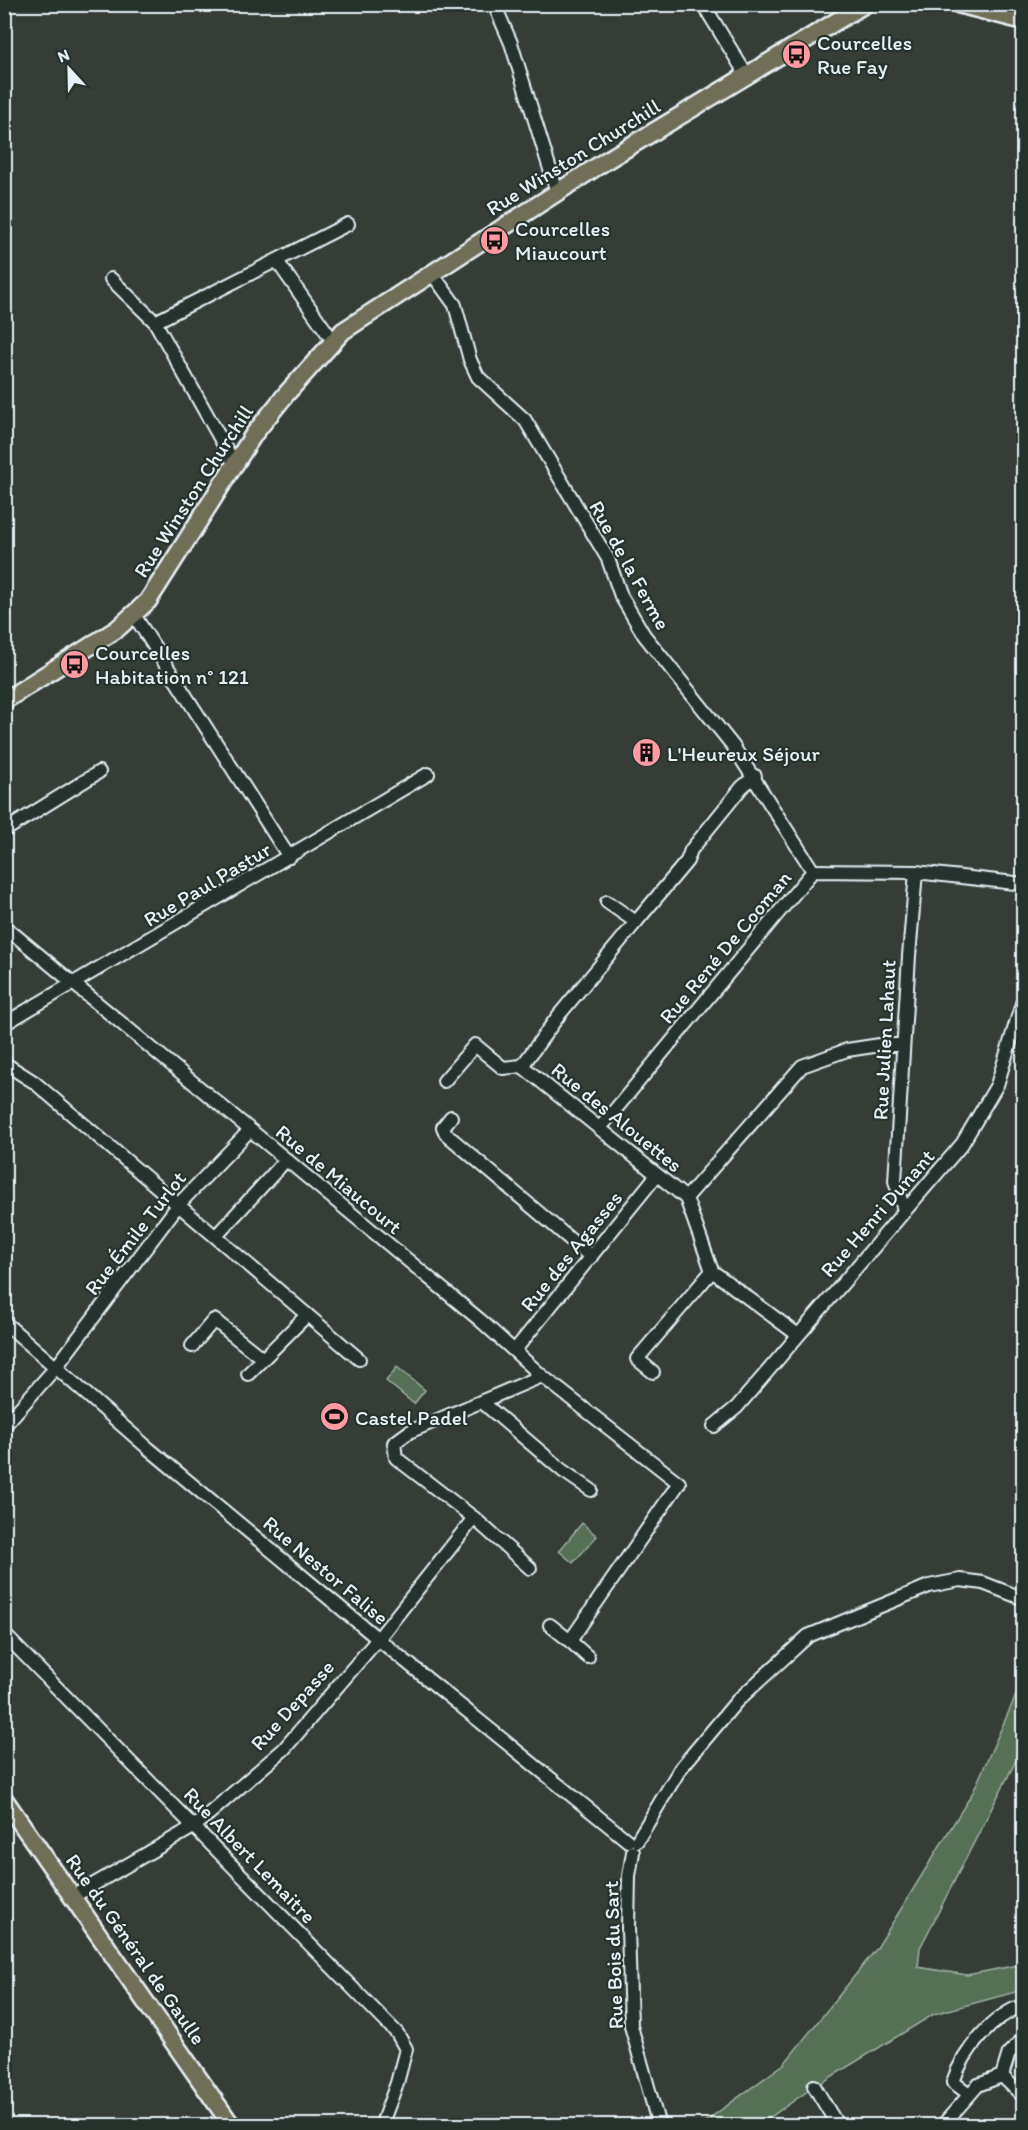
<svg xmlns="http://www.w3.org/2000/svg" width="1028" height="2130" viewBox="0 0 1028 2130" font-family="Itim,sans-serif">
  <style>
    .green { fill: #567056; stroke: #9fb0a7; stroke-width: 1.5 }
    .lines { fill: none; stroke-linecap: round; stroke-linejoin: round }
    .minor-casing { stroke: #e8f1f8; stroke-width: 16 }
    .major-casing { stroke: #e8f1f8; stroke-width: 21 }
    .minor { stroke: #26332d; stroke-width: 12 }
    .major { stroke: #716e59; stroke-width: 16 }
    .labels { text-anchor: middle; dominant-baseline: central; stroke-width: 4.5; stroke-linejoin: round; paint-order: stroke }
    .poi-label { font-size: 21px; fill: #e8f1f8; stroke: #26332d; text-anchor: start }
    .street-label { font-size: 21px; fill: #e8f1f8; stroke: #26332d }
  </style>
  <rect width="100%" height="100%" fill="#353d36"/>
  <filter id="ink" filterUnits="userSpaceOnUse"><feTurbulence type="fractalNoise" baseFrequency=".0167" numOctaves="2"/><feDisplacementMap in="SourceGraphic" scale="12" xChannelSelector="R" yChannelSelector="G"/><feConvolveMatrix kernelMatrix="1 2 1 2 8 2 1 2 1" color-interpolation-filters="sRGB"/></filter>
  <g filter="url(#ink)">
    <g class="green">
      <path d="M 397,1367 L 425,1390 L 414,1404 L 386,1381 Z"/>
      <path d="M 582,1523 L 597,1536 L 573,1563 L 559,1551 Z"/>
      <path d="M 1022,1682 L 1023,1747 L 920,1948 L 918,1967 L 967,1975 L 1023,1964 L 1023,1990 L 934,2014 L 808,2091 L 759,2125 L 699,2126 L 784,2064 L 877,1948 L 973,1792 Z"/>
    </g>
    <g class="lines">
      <defs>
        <g id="minor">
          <path d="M 494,4 L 511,43 L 557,192"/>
          <path d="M 703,4 L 747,76"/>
          <path d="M 277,261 L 333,341"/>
          <path d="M 431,272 L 455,305 L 470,360 L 478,377 L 525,420 L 608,559 L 621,596 L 644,635 L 733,746 L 813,871"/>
          <path d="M 111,279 L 155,322 L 234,463"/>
          <path d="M 155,322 L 348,224"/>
          <path d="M 134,615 L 289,857"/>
          <path d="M 4,831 L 99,772"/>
          <path d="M 636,922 L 687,861 L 691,850 L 742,787 L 755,776"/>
          <path d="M 4,926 L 480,1320 L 542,1376 L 679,1483 L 570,1641 L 550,1625"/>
          <path d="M 4,1024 L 428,774"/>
          <path d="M 4,1063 L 34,1082 L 359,1359"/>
          <path d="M 522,1066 L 686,1198 L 712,1271 L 798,1335"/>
          <path d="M 522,1066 L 559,1015 L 636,922 L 607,902"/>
          <path d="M 444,1081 L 475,1045 L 503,1068 L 522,1066"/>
          <path d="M 451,1117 L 443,1127 L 446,1134 L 591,1257"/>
          <path d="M 600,1128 L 813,871 L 916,872 L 1024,884"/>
          <path d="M 686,1198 L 802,1066 L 847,1050 L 880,1045 L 903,1045"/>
          <path d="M 904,1210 L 895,1181 L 909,956 L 916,872"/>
          <path d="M 217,1235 L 286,1160"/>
          <path d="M 4,1322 L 148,1448 L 378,1639 L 628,1841"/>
          <path d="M 192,1346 L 214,1320 L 263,1359"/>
          <path d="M 515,1350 L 656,1176"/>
          <path d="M 653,1372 L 637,1359 L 712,1271"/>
          <path d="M 248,1374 L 307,1315"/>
          <path d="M 482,1402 L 563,1471 L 591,1490"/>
          <path d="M 4,1426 L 57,1366 L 179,1204 L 250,1130"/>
          <path d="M 714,1426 L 737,1407 L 962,1144 L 997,1085 L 1024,997"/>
          <path d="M 530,1568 L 474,1518 L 396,1458 L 394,1443 L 409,1432 L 542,1376"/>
          <path d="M 4,1634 L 397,2033 L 406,2049 L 397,2083 L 381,2126"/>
          <path d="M 570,1641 L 588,1657"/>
          <path d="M 637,1841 L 680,1769 L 737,1701 L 808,1636 L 929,1586 L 960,1580 L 983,1583 L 1024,1599"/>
          <path d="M 633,1852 L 629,1876 L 628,1928 L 631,2026 L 659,2126"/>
          <path d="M 72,1897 L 195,1826 L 284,1749 L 378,1639 L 474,1518"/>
          <path d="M 1002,2076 L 1024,2097"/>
          <path d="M 814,2086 L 838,2126"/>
          <path d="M 969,2094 L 953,2082 C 963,2051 993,2015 1024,2005"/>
          <path d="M 942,2126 L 978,2085 L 1002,2076 L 1009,2053 L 1024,2038"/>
        </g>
        <g id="major">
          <path d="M 958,4 L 1024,21"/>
          <path d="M 4,701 L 117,629 L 148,601 L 254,434 L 287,393 L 343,331 L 607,160 L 865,4"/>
          <path d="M 4,1799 L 232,2126"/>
        </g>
      </defs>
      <use href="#minor" class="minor-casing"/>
      <use href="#major" class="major-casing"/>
      <use href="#minor" class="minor"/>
      <use href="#major" class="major"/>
    </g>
  </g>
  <defs>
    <symbol id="bus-disc" viewBox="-11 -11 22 22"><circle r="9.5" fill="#ff9aa2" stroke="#26332d"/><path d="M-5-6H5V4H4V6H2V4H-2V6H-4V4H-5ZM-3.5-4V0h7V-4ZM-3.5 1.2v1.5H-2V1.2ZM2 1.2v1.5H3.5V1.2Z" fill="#111"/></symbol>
    <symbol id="building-disc" viewBox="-11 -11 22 22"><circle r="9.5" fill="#ff9aa2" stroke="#26332d"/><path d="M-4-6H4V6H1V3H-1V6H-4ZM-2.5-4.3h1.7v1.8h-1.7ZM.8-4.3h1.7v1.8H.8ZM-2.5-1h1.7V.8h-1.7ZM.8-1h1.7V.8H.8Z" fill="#111"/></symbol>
    <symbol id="stadium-disc" viewBox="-11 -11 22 22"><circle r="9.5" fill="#ff9aa2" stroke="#26332d"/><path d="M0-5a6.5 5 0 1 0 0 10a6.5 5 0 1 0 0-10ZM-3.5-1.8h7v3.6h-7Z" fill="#111"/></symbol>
  </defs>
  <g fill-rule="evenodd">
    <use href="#bus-disc" x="780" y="38" width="33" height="33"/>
    <use href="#bus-disc" x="478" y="224" width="33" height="33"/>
    <use href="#bus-disc" x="58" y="648" width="33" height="33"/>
    <use href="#building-disc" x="630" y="736" width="33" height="33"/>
    <use href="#stadium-disc" x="318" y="1400" width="33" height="33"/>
  </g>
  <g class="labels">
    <g class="poi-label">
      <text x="817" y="42">Courcelles<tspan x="817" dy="24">Rue Fay</tspan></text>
      <text x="515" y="228">Courcelles<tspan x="515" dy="24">Miaucourt</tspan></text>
      <text x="95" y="652">Courcelles<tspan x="95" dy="24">Habitation n° 121</tspan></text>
      <text x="667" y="753">L'Heureux Séjour</text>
      <text x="355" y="1417">Castel Padel</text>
    </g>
    <g class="street-label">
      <text transform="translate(573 157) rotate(-32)">Rue Winston Churchill</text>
      <text transform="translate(193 491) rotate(-57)">Rue Winston Churchill</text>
      <text transform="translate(630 565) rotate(61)">Rue de la Ferme</text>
      <text transform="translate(207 884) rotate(-31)">Rue Paul Pastur</text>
      <text transform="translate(725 947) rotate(-50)">Rue René De Cooman</text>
      <text transform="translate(884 1040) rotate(-87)">Rue Julien Lahaut</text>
      <text transform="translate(617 1117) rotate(39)">Rue des Alouettes</text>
      <text transform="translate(339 1179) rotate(40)">Rue de Miaucourt</text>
      <text transform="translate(877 1213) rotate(-49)">Rue Henri Dunant</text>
      <text transform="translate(135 1233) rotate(-52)">Rue Émile Turlot</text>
      <text transform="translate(571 1251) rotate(-51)">Rue des Agasses</text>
      <text transform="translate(326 1570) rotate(40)">Rue Nestor Falise</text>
      <text transform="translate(292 1705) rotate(-48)">Rue Depasse</text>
      <text transform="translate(250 1855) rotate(46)">Rue Albert Lemaitre</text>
      <text transform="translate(136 1949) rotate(55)">Rue du Général de Gaulle</text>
      <text transform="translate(613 1955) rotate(-92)">Rue Bois du Sart</text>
    </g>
  </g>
  <rect width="1028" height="2130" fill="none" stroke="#26332d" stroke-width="24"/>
  <rect x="12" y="12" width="1004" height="2106" fill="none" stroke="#e8f1f8" stroke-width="2" filter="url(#ink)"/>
  <g transform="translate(69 69) rotate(338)" stroke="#26332d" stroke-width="4.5" paint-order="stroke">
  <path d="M0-4.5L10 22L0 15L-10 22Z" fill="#e8f1f8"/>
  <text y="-9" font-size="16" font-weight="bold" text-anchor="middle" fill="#e8f1f8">N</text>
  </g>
</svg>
